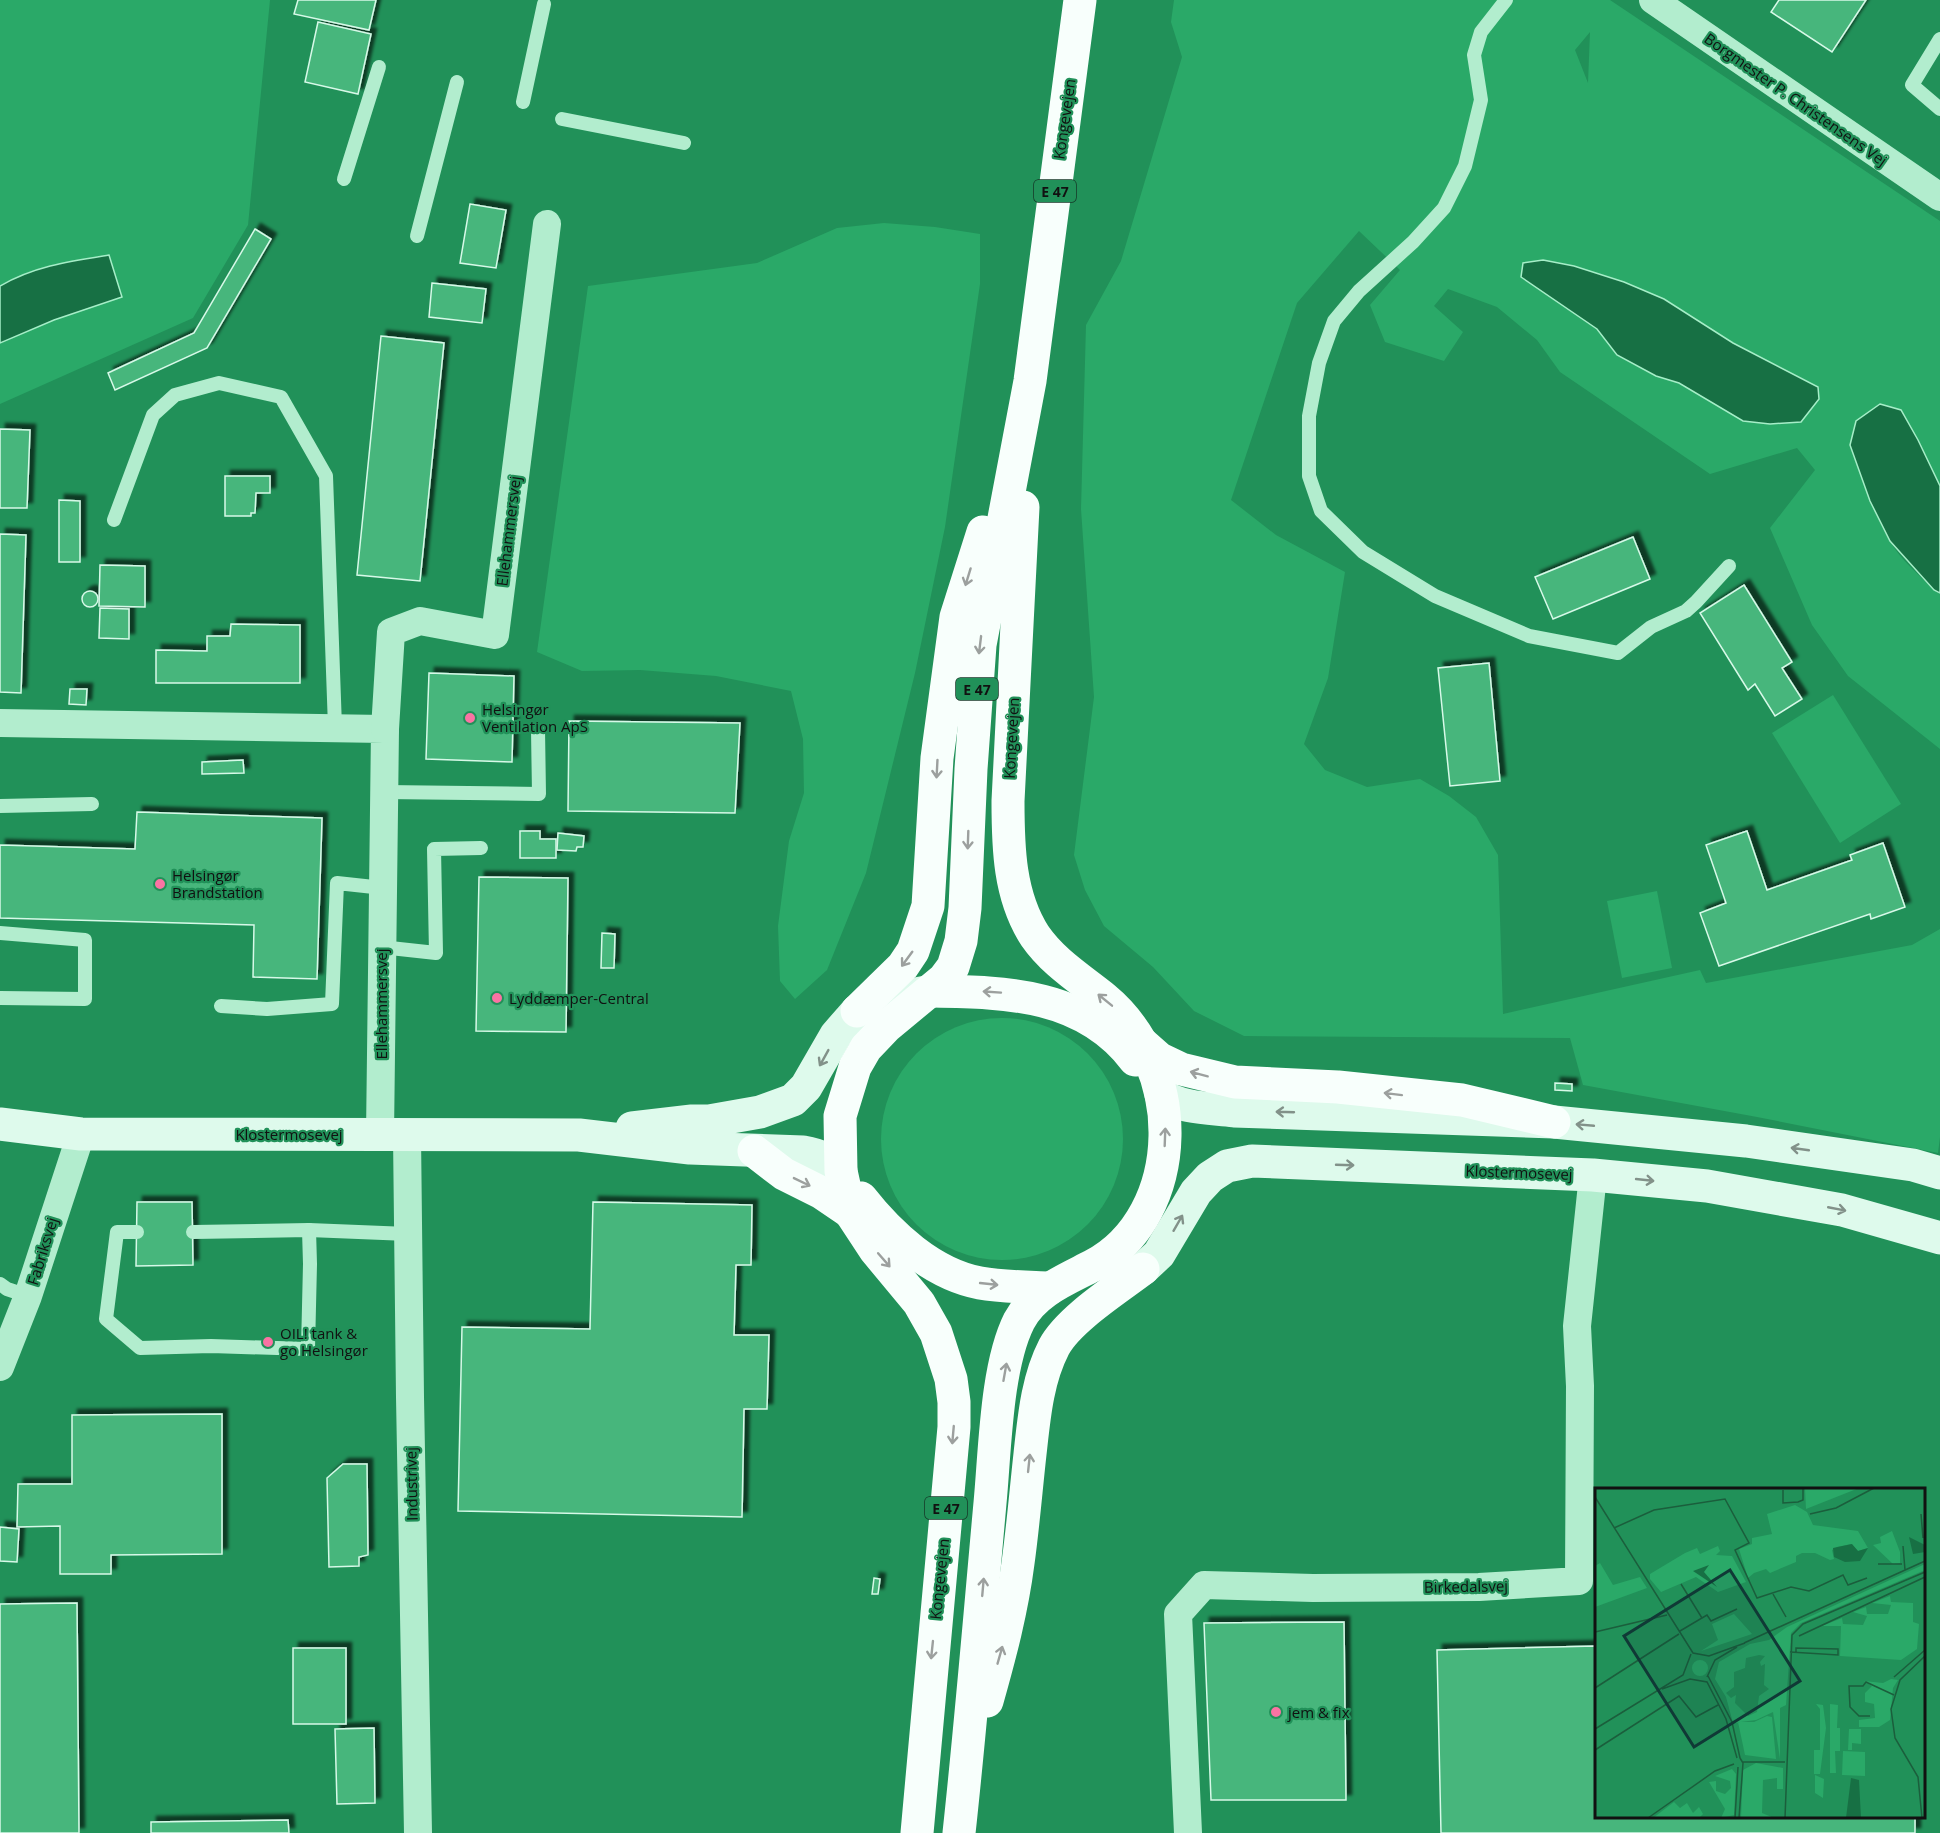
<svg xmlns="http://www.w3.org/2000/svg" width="1940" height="1833" viewBox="0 0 1940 1833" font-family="'Open Sans',sans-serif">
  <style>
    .green { fill: #2aa968; fill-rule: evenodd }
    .water { fill: #177044; stroke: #a6eec8; stroke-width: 1.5 }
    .building { fill: #46b67c; stroke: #d7f9e8; stroke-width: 1.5; filter: url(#shadow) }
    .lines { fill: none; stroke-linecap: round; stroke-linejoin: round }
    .lane { stroke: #b2edce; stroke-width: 14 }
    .street { stroke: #b2edce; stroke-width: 28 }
    .secondary { stroke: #defaec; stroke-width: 33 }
    .primary { stroke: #f8fffc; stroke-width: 33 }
    .oneway { stroke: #9ca09e }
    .oneway2 { stroke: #829189 }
    .poi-dot { fill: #fa73a3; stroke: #219159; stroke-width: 2 }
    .labels { text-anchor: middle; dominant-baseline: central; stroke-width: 4.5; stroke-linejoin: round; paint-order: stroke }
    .shield { fill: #219159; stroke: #163727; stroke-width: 1.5 }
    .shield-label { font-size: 14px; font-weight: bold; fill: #111 }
    .street-label { font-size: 15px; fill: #111; stroke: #219159 }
    .poi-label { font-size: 15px; fill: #111; stroke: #219159; text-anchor: start }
    .inset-road { fill: none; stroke: #1b5e3c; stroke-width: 1.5 }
    .view { fill: #103936; fill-opacity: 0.15; stroke: #103936; stroke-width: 3 }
    .inset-edge { fill: none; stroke: #111; stroke-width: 3 }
  </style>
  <defs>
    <filter id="shadow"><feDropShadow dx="5.5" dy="-5.5" stdDeviation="1.5" flood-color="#0009"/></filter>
  </defs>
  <rect width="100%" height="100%" fill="#219159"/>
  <g class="green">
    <path d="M 0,0 L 270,0 L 248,225 L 193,318 L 0,404 L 0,343 L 54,320 L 122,297 L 109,255 C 71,261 34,266 0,286 Z"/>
    <path d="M 1174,0 L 1610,0 L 1940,221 L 1940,486 L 1918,440 L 1901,410 L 1863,478 C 1870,499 1878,520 1889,540 C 1900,559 1919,575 1934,590 L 1940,593 L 1940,749 L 1848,676 L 1812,625 L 1770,528 L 1815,470 L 1797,448 L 1710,474 L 1560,372 L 1537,340 L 1497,307 L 1448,289 L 1434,306 L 1463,332 L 1444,361 L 1385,342 L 1370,305 L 1400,270 L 1359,231 L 1297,303 L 1231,500 L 1276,535 L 1345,572 L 1328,678 L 1304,744 L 1325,770 L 1367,787 L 1420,779 L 1449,796 L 1476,817 L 1498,855 L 1503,1014 L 1700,970 L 1706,983 L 1912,945 L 1940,929 L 1940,1137 L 1938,1153 L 1757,1117 L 1583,1085 L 1570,1038 L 1244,1036 L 1194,1011 L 1153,967 L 1104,926 L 1085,890 L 1074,855 L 1094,697 L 1081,509 L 1086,325 L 1121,261 L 1182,57 L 1171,22 ZM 1590,32 L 1588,83 L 1575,50 ZM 1574,266 L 1624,282 L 1664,299 L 1733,343 L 1817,387 L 1723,409 L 1679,383 L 1656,376 L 1617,355 L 1597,329 L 1548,295 Z"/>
    <path d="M 884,223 L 935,227 L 980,234 L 980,284 L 945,527 L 915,673 L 866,873 L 827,970 L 795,999 L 780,981 L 778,926 L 789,841 L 804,793 L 803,739 L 791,691 L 716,676 L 640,670 L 582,671 L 537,652 L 588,286 L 757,263 L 837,228 Z"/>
    <path d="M 1833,695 L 1901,804 L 1840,843 L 1772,733 Z"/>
    <path d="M 1657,891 L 1672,968 L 1622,978 L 1607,901 Z"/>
    <circle cx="1002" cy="1139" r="121"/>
  </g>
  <g class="water">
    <path d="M 109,255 L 122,297 L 54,320 L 0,343 L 0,286 C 34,266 71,261 109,255 Z"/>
    <path d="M 1543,260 L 1574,266 L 1624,282 L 1664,299 L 1733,343 L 1818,387 L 1819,399 L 1801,422 L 1770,424 L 1743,421 L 1679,383 L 1656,376 L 1617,355 L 1597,329 L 1521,277 L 1523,263 Z"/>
    <path d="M 1880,404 L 1901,410 L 1918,440 L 1940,486 L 1940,593 L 1934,590 L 1890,541 L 1870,501 L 1850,445 L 1856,421 Z"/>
  </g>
  <g class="building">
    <path d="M 298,0 L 376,0 L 369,30 L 294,14 Z"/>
    <path d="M 1779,0 L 1866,0 L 1832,52 L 1771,12 Z"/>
    <path d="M 318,22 L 371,34 L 358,94 L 305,82 Z"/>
    <path d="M 470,204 L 506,210 L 496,268 L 460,263 Z"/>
    <path d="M 255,229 L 271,239 L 207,348 L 115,390 L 108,373 L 194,333 Z"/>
    <path d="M 432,283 L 486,289 L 482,323 L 429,317 Z"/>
    <path d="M 381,336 L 444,343 L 420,581 L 357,575 Z"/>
    <path d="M 0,429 L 30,430 L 27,508 L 0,508 Z"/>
    <path d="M 225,476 L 270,476 L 270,493 L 256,493 L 255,513 L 251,513 L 251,516 L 225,516 Z"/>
    <path d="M 59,500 L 80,501 L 80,562 L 59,562 Z"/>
    <path d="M 0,534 L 26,535 L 21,693 L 0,692 Z"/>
    <path d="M 1633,537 L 1650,579 L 1553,619 L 1535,577 Z"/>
    <path d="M 100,565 L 145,566 L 145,607 L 99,606 Z"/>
    <path d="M 1744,585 L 1792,662 L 1782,668 L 1802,699 L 1775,716 L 1755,684 L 1748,690 L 1700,613 Z"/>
    <circle cx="90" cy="599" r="8"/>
    <path d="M 100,608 L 129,609 L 129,639 L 99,638 Z"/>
    <path d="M 231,624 L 300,625 L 300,683 L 156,683 L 156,650 L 207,651 L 207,636 L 230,636 Z"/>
    <path d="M 1489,663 L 1500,781 L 1450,786 L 1438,668 Z"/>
    <path d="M 429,673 L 514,676 L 512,762 L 426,759 Z"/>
    <path d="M 70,689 L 87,689 L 86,705 L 69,704 Z"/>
    <path d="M 569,721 L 740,723 L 735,813 L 568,811 Z"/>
    <path d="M 243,760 L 244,773 L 202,774 L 202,762 Z"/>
    <path d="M 137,812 L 322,818 L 317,979 L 253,977 L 254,925 L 0,918 L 0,845 L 135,849 Z"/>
    <path d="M 520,831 L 540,831 L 540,839 L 556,839 L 556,858 L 520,858 Z"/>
    <path d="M 1747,831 L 1767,890 L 1852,860 L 1850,855 L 1883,843 L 1905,907 L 1871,919 L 1870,914 L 1719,966 L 1700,913 L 1726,903 L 1706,845 Z"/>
    <path d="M 558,833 L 584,836 L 583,847 L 577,847 L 576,851 L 557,850 Z"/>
    <path d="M 479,877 L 568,878 L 566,1032 L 476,1031 Z"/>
    <path d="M 602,933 L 615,934 L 614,968 L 601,968 Z"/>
    <path d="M 1555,1083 L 1572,1084 L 1572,1091 L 1555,1090 Z"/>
    <path d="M 137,1202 L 192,1202 L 193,1265 L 136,1266 Z"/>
    <path d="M 593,1202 L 752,1205 L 751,1265 L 736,1265 L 734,1335 L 769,1335 L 767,1409 L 744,1409 L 742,1517 L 458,1511 L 462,1327 L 590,1329 Z"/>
    <path d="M 222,1414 L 222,1554 L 111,1555 L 111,1574 L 60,1574 L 60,1526 L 17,1527 L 18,1484 L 72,1484 L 72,1415 Z"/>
    <path d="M 343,1464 L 367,1464 L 368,1555 L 359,1557 L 359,1566 L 329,1567 L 327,1478 Z"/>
    <path d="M 0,1527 L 19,1529 L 17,1562 L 0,1561 Z"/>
    <path d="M 874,1578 L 880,1579 L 878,1594 L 872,1594 Z"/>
    <path d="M 77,1603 L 79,1833 L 0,1833 L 0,1604 Z"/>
    <path d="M 1344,1622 L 1346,1800 L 1211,1800 L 1204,1623 Z"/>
    <path d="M 1596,1646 L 1596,1816 L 1915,1816 L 1915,1833 L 1441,1833 L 1437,1650 Z"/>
    <rect x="293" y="1648" width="53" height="76"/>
    <path d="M 374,1728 L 375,1803 L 337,1804 L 335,1729 Z"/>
    <path d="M 288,1820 L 289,1833 L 151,1833 L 151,1822 Z"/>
  </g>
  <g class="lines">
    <g class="lane">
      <path d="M 1506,0 L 1481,32 L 1474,55 L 1481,100 L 1465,166 L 1444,208 L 1413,242 L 1359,291 L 1334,321 L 1319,363 L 1309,416 L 1309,476 L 1321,511 L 1363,552 L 1435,596 L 1529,636 L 1618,653 L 1651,627 L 1686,611 L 1696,602 L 1729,566"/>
      <path d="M 1940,39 L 1912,85 L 1940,109"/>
      <path d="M 523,102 L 544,4"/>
      <path d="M 562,119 L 684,143"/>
      <path d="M 344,179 L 379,67"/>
      <path d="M 417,236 L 457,82"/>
      <path d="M 114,520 L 153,415 L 175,395 L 219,383 L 281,397 L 326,476 L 335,727"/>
      <path d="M 385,792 L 539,794 L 538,730"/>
      <path d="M 0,806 L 92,804"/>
      <path d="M 0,933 L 85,940 L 85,999 L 0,998"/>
      <path d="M 381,947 L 436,953 L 434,849 L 481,848"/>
      <path d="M 221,1006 L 267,1009 L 332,1004 L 337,883 L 383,888"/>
      <path d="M 137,1232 L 117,1232 L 106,1319 L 140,1348 L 211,1346 L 308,1349 L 310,1264 L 309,1230"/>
      <path d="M 193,1232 L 309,1230 L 408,1234"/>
      <path d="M 0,1284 L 7,1289 L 28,1296"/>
    </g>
    <g class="street">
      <path d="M 1653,0 L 1940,197"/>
      <path d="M 0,723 L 385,729 L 380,1135"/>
      <path d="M 385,729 L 391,632 L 420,621 L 495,635 L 547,224"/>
      <path d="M 407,1135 L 410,1397 L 418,1833"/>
      <path d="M 0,1367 L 28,1296 L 81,1134"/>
      <path d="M 1188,1833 L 1178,1614 L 1204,1585 L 1313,1588 L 1479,1587 L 1579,1581 L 1580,1386 L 1577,1326 L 1593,1175"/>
    </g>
    <g class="secondary">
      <path d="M 1161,1095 C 1183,1109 1210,1108 1234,1111 L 1554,1122 L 1746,1141 L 1913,1165 L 1940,1173"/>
      <path d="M 0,1124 L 81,1134 L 579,1135 L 690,1148 L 803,1152 C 819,1155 830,1159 841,1171"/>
      <path d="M 632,1128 L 692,1121 L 709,1121 L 760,1112 L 793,1100 L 806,1087 L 836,1035 L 857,1011 L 878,1001 L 932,991"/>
      <path d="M 1117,1280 L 1143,1269 L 1159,1254 L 1196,1192 L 1210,1177 L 1227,1166 L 1252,1161 L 1593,1175 L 1707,1186 L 1842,1210 L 1940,1238"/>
    </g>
    <g class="primary">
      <path d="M 932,991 C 1007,992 1085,994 1135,1060"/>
      <path d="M 857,1011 L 903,966 L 913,951 L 928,906 L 937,758 L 956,617 L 983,532"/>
      <path d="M 1143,1044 L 1160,1059 L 1181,1069 L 1235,1082 L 1338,1087 L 1462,1100 L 1554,1122"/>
      <path d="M 754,1151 L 784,1174 L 822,1193 L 850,1212"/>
      <path d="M 861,1198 C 890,1235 932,1274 980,1283 C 1003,1287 1028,1287 1050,1288"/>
      <path d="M 987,1701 C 1000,1655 1012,1610 1018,1563 C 1023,1527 1026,1490 1030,1454 C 1034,1418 1037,1380 1054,1347 C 1069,1319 1117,1289 1143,1269"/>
      <path d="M 917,1833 L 954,1427 L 954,1402 L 951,1379 L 936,1333 L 919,1303 L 875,1250 L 850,1212 L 841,1171 L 840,1116 L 855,1067 L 866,1048 L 886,1027 L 944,979 L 953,967 L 961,941 L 965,908 L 971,769 L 980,645 L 1030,381 L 1080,0"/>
      <path d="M 959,1833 C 971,1723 980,1613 990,1503 C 995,1451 996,1367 1019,1321 C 1034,1292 1065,1280 1092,1266 C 1140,1241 1164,1189 1165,1136 C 1166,1085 1144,1031 1104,998 C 1079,978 1053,962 1035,936 C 1009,896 1008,847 1008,801 L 1023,507"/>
    </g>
  </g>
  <defs><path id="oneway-shaft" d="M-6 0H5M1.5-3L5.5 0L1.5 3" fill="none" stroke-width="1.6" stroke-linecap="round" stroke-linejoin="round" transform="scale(1.5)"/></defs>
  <g class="oneway">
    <use href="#oneway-shaft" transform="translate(968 577) rotate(107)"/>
    <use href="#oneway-shaft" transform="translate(980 645) rotate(97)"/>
    <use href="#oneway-shaft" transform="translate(937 769) rotate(93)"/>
    <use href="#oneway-shaft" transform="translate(968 840) rotate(92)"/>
    <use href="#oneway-shaft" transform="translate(907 959) rotate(126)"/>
    <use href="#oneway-shaft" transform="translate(992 992) rotate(-176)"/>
    <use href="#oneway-shaft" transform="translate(1105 1000) rotate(-141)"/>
    <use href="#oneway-shaft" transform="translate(1199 1074) rotate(-165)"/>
    <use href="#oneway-shaft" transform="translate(1393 1094) rotate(-173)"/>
    <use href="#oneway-shaft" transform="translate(1165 1137) rotate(-88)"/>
    <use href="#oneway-shaft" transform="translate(802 1182) rotate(26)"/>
    <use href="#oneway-shaft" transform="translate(884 1260) rotate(49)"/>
    <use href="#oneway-shaft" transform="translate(989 1284) rotate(6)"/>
    <use href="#oneway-shaft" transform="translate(1005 1372) rotate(-80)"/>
    <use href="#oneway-shaft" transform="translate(953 1435) rotate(95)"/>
    <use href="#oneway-shaft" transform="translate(1029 1463) rotate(-84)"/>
    <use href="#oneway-shaft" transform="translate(983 1587) rotate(-85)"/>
    <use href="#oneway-shaft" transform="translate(932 1650) rotate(96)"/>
    <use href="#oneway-shaft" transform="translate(1000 1655) rotate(-74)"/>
  </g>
  <g class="oneway2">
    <use href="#oneway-shaft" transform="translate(824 1058) rotate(119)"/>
    <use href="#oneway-shaft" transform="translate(1285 1112) rotate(-178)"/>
    <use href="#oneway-shaft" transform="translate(1585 1125) rotate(-175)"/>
    <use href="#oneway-shaft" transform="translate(1800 1149) rotate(-172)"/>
    <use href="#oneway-shaft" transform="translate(1345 1165) rotate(2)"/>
    <use href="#oneway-shaft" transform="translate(1645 1180) rotate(6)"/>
    <use href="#oneway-shaft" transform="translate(1837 1209) rotate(11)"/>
    <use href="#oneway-shaft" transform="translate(1178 1223) rotate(-60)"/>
  </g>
  <g class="poi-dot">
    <circle cx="470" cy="718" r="6"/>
    <circle cx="160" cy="884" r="6"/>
    <circle cx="497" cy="998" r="6"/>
    <circle cx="268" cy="1342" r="6"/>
    <circle cx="1276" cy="1712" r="6"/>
  </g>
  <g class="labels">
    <g class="shield">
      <rect x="1034" y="180" width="42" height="22" rx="4.5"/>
      <rect x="956" y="678" width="42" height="22" rx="4.5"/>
      <rect x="925" y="1497" width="42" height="22" rx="4.5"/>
    </g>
    <g class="shield-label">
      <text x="1055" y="191">E 47</text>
      <text x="977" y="689">E 47</text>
      <text x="946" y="1508">E 47</text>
    </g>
    <g class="street-label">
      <text transform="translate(1796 99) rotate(35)">Borgmester P. Christensens Vej</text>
      <text transform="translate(1064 119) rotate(-82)">Kongevejen</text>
      <text transform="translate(508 531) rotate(-83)">Ellehammersvej</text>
      <text transform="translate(1011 738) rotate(-87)">Kongevejen</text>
      <text transform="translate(381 1004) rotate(-90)">Ellehammersvej</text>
      <text x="289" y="1134">Klostermosevej</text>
      <text transform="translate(1519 1172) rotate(2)">Klostermosevej</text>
      <text transform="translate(42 1251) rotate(-73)">Fabriksvej</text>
      <text transform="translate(411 1484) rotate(-91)">Industrivej</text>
      <text transform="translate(939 1579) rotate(-84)">Kongevejen</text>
      <text transform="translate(1466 1586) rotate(-1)">Birkedalsvej</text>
    </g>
    <g class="poi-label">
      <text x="482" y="709">Helsingør<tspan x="482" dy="17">Ventilation ApS</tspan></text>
      <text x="172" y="875">Helsingør<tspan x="172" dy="17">Brandstation</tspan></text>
      <text x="509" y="998">Lyddæmper-Central</text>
      <text x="280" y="1333">OIL! tank &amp;<tspan x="280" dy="17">go Helsingør</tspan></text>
      <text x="1288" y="1712">jem &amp; fix</text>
    </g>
  </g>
  <g transform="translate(1595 1488)">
    <rect width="330" height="330" fill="#219159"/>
    <path d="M 210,0 L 264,0 L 211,21 ZM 200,17 L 212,24 L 218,37 L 263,43 L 273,60 L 263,63 L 256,56 L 242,59 L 237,62 L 239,71 L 235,72 L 220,65 L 207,65 L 201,68 L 201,74 L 175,85 L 171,81 L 159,85 L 153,90 L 144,61 L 157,56 L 157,50 L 177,46 L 172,26 ZM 297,43 L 305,64 L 305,75 L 298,76 L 278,57 L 286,55 L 285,49 ZM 123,58 L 125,63 L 121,67 L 137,68 L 151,94 L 123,104 L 101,89 L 66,104 L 55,91 L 55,86 L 90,65 L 102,60 L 105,66 ZM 5,75 L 18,97 L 45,89 L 52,100 L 0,119 L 0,78 ZM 330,76 L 330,82 L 206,135 L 196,145 L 191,217 L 185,220 L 185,271 L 178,224 L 161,232 L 138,235 L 131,209 L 120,191 L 124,174 L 155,156 L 174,152 L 192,139 ZM 164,167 L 170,168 L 165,174 L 166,178 L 170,176 L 169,197 L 174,201 L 164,208 L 162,224 L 153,228 L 140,215 L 141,207 L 136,210 L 131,205 L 139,199 L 139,184 L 150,180 L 151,170 ZM 295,108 L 296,114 L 318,115 L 318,134 L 324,136 L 322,161 L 306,172 L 245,168 L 246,138 L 227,138 L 247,130 L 248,136 L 268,137 L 272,128 L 258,124 L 271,119 L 272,126 L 293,126 L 296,117 L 277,115 ZM 139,126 L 157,146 L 106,163 L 123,152 L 117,136 ZM97 180a8 8 0 1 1 16 0a8 8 0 1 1-16 0ZM 296,191 L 303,192 L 298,200 L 295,232 L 284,239 L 264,239 L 264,232 L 280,230 L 279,216 L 270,214 L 270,205 L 277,198 L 269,193 L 288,195 ZM 221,216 L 228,217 L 231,240 L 225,286 L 219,286 L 219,262 L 225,262 L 225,221 ZM 235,216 L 243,217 L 242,240 L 245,240 L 245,263 L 240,263 L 241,285 L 235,285 ZM 172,228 L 177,229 L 181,271 L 150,267 L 143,234 L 159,234 ZM 254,241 L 266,241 L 266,256 L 257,255 L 257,262 L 253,262 ZM 248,263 L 270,264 L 270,288 L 247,287 ZM 161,275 L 188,280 L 188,301 L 182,301 L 182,290 L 168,292 L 167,325 L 179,330 L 146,330 L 148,282 ZM 137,281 L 141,286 L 139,327 L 126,330 L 130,321 L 114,294 L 121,293 L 121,303 L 130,306 L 136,300 L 135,293 L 120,288 ZM 220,287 L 229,291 L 228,310 L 220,305 ZM 79,314 L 85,320 L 92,315 L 98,325 L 104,319 L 108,326 L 104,330 L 58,330 Z" fill="#2aa968" fill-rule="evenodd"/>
    <path d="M 314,49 L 330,57 L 330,64 L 318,66 ZM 257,56 L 263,63 L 273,60 L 265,73 L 250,74 L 239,69 L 238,60 ZM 114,77 L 109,84 L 122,99 L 98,83 ZM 256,290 L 264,292 L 266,330 L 251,330 Z" fill="#177044"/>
    <path class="inset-road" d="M 188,2 L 188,15 L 203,14 L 208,12 L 208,0M 0,9 L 98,165 L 114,168 L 150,155M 215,26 L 241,20 L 279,0M 326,26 L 328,50M 19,40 L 59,22 L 130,11 L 154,55 L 140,62 L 162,110 L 196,99 L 214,103 L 248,87 L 253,97 L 272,90M 308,58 L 310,82M 283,76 L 307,76M 178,106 L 191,129M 107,130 L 112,127 L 116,133 L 142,121M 85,143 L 107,130 L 86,96M 0,144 L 72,127M 204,148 L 330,89M 149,155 L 330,73M 195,164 L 243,167 L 243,161 L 201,160 L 201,164M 113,188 L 137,234 L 145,270M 112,189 L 120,172 L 142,159M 299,189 L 330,162M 0,200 L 84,146M 67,201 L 95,191 L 112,194 L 131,231 L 142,270M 275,228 L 264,228 L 255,219 L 254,198 L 268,198 L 271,194 L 299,207M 0,241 L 88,187 L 96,166M 0,262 L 84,208 L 101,229 L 123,217M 148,274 L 190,274M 53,330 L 120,283 L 139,276M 140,330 L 143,279M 144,330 L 148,275 L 145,270M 190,330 L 197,147 L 208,136 L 330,84M 327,330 L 323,289 L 300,250 L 296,221 L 305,192 L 330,168"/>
    <path class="view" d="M 135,82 L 205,193 L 99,259 L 29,148 Z"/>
    <rect width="330" height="330" class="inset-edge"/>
  </g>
</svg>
